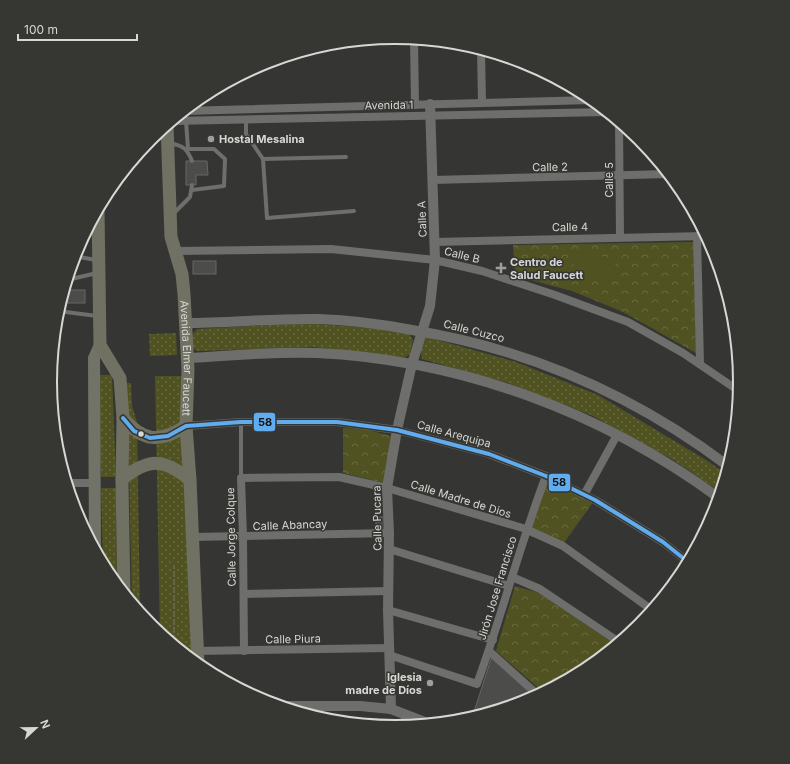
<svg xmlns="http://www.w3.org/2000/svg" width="790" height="764" viewBox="0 0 790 764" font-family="Inter,sans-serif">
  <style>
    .grass { fill: url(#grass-dots) }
    .forest { fill: url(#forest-crowns) }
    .pitch { fill: #505321 }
    .building { fill: #4c4c4a; stroke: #666664 }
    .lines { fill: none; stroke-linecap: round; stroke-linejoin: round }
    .path { stroke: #6b6b69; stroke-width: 1.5; stroke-dasharray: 2 2; stroke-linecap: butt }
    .service { stroke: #6e6e6d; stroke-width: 4 }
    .minor { stroke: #6e6e6d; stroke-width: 8 }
    .tertiary { stroke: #6e6e6d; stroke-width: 10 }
    .primary { stroke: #727368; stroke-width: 12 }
    .trunk { stroke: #707163; stroke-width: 13 }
    .bus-1-casing { stroke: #363632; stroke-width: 7 }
    .bus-1 { stroke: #60acee; stroke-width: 4 }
    .poi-dot { fill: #9e9f9c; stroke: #363632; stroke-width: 1.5 }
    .bus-dot { fill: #d7d8d5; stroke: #363632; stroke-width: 1.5 }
    .labels { text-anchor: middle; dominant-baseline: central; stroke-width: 3; stroke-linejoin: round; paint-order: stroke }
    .street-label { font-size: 11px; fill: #d7d8d5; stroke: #363632 }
    .poi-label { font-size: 11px; font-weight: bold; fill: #d7d8d5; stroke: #363632; text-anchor: start }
    .rim { fill: none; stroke: #d7d8d5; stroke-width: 2 }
    .line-badge { stroke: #363632; stroke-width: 1.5 }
    .pale-badge-label { font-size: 11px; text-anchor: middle; font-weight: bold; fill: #111 }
  </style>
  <defs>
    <pattern id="grass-dots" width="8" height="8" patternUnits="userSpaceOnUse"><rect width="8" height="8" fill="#505321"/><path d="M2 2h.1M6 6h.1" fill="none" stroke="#686b40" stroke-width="1.8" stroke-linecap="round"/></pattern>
    <pattern id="forest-crowns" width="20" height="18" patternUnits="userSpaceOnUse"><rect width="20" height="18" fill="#505321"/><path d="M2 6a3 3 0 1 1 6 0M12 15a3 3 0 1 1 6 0" fill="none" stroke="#686b40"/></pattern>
  </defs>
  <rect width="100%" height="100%" fill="#353533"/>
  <g class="grass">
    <path d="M 302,323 L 359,327 L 409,333 L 413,340 L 410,354 L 404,358 L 313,347 L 199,351 L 195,350 L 192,346 L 192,335 L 197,329 Z"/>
    <path d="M 176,333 L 177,355 L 150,356 L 149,334 Z"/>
    <path d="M 427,337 L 516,362 L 598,395 L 706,460 L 726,474 L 720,492 L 675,461 L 591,415 L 508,383 L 422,359 C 420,350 421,343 427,337 Z"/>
    <path d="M 97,375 L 112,375 L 116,477 L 101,477 Z"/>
    <path d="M 155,376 L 185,376 L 194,662 L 160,633 Z"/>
    <path d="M 127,383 L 131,383 L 132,406 L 137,422 L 140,612 L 132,603 Z"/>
    <path d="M 101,488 L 116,488 L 117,585 L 103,563 Z"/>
  </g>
  <g class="forest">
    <path d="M 694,242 L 696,353 L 623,312 L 572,291 L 515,276 L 513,245 Z"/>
    <path d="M 343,428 L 368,430 L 391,436 L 384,483 L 343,473 Z"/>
    <path d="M 545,476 L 594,501 L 561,547 L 525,534 Z"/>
    <path d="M 515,586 L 539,593 L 616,645 L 586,669 L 543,692 L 496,651 Z"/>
  </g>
  <path class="pitch" d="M 575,253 L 616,258 L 613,281 L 572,276 Z"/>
  <g class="building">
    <path d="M 186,161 L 207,161 L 208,175 L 196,175 L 196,185 L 186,185 Z"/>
    <rect x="193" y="261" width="23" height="13"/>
    <rect x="66" y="290" width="19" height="13"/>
    <rect x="376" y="517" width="11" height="14"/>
    <path d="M 492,656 L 535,696 L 527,701 L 472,718 Z"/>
  </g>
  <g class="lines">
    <path class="path" d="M 174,567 L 174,645"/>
    <g class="service">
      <path d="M 246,120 L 246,134 L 263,159 L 346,157"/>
      <path d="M 186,121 L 188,149 L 214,149 L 225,159 L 224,186 L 192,190"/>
      <path d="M 170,143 C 183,146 187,148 192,161"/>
      <path d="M 263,159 L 267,218 L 354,211"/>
      <path d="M 173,214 L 190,197 L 192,185"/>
      <path d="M 74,256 L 96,260"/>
      <path d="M 67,280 L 97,273"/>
      <path d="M 58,311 L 97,316"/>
      <path d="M 241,478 L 241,422"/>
    </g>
    <g class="minor">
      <path d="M 414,39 L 415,105"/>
      <path d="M 364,40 L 410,38"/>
      <path d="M 481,49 L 482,102"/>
      <path d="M 184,111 L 592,100"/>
      <path d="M 172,121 L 607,112"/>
      <path d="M 619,122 L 620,237"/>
      <path d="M 432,180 L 669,174"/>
      <path d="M 697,236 L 700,364"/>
      <path d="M 434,242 L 706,236"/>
      <path d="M 176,251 L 331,249 L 435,260 L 482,271 L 555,295 L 628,322 L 683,353 L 739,391"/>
      <path d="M 186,426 L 241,422 L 337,422 L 397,430 L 489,454 L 546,476 L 595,500 L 663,542 L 688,562"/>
      <path d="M 67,483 L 95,483"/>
      <path d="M 584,495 L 617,435"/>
      <path d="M 192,537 L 389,533"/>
      <path d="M 389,549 L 509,586"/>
      <path d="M 512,577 L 540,589 L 619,642"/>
      <path d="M 244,594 L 389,591"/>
      <path d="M 388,610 L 493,640"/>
      <path d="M 196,651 L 390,648"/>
      <path d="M 244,651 L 243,537 L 241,478 L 339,477 L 387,488 L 526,529 L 563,546 L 652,610"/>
      <path d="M 489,651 L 538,695"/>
      <path d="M 389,655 L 477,684 C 502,615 520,544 546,476"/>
      <path d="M 403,726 L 406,715"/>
    </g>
    <g class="tertiary">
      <path d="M 185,323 C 230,323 274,318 319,319 C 350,320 381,324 412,330 C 528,349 634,395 728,466"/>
      <path d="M 187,358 C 230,356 274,351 317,353 C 462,360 602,412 719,498"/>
      <path d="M 281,706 L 360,706 L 391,709 L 430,724"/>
      <path d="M 391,709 L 388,610 L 389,533 L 387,488 L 397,430 L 412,364 L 430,306 L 435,260 L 430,104"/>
    </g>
    <path class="primary" d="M 95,550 L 94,358 L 100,345"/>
    <g class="trunk">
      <path id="s1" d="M 167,125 L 171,237 L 182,274 L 184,294 L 188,370 L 186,426 L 190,480 L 198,664"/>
      <path d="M 98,209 L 100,345 L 120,378 L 123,418 L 122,483 L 124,593"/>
      <path d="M 123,418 C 143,442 160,443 186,426"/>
      <path d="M 122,479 C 149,458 164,458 190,480"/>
    </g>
    <defs>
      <path id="bus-1" d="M 123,418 L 134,431 L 150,438 L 168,436 L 186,426 L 241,422 L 337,422 L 397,430 L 489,454 L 546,476 L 595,500 L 621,516 L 663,542 L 688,562"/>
    </defs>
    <use href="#bus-1" class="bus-1-casing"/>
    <use href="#bus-1" class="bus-1"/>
  </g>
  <g class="poi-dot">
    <circle cx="211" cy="139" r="4"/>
    <path d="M499 262h4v4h4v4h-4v4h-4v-4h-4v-4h4z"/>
    <circle cx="430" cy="683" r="4"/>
  </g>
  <circle class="bus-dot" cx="141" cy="434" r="3.5"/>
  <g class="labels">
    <g class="street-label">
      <text transform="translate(389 105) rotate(-1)">Avenida 1</text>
      <text transform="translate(550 167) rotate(-1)">Calle 2</text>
      <text transform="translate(609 180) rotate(-90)">Calle 5</text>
      <text transform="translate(422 219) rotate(-92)">Calle A</text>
      <text transform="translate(570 227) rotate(-1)">Calle 4</text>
      <text transform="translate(462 255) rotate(14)">Calle B</text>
      <text transform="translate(474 331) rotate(14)">Calle Cuzco</text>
      <text stroke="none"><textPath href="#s1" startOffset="235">Avenida Elmer Faucett</textPath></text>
      <text transform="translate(454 434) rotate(15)">Calle Arequipa</text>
      <text transform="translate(461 499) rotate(17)">Calle Madre de Dios</text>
      <text transform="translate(377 518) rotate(-91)">Calle Pucara</text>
      <text transform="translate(290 525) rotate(-2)">Calle Abancay</text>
      <text transform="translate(231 537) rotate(-91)">Calle Jorge Colque</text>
      <text transform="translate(497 588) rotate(-73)">Jirón Jose Francisco</text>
      <text transform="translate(293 639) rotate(-1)">Calle Piura</text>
    </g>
    <g class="poi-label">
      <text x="219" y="139">Hostal Mesalina</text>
      <text x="510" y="262">Centro de<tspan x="510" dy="13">Salud Faucett</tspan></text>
      <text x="422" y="677" text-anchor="end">Iglesia<tspan x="422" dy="13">madre de Díos</tspan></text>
    </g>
  </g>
  <path d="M0 0H790V764H0ZM57 382a338 338 0 1 1 676 0a338 338 0 1 1-676 0Z" fill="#363632" fill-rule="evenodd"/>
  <path class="rim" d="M57 382a338 338 0 1 1 676 0a338 338 0 1 1-676 0Z"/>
  <g class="line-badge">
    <rect x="253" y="412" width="23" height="20" rx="4" fill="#60acee"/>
    <rect x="548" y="473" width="23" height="19" rx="4" fill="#60acee"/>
  </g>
  <g class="pale-badge-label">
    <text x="265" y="426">58</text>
    <text x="559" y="486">58</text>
  </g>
  <g transform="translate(36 728) rotate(68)" stroke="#363632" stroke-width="3" paint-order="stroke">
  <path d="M0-3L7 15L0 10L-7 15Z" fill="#d7d8d5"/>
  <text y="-6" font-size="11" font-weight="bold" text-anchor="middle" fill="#d7d8d5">N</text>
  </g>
  <path d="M18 34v6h119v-6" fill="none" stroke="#d7d8d5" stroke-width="2"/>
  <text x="24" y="34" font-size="12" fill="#d7d8d5" stroke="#363632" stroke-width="3" paint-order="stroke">100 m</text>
</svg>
